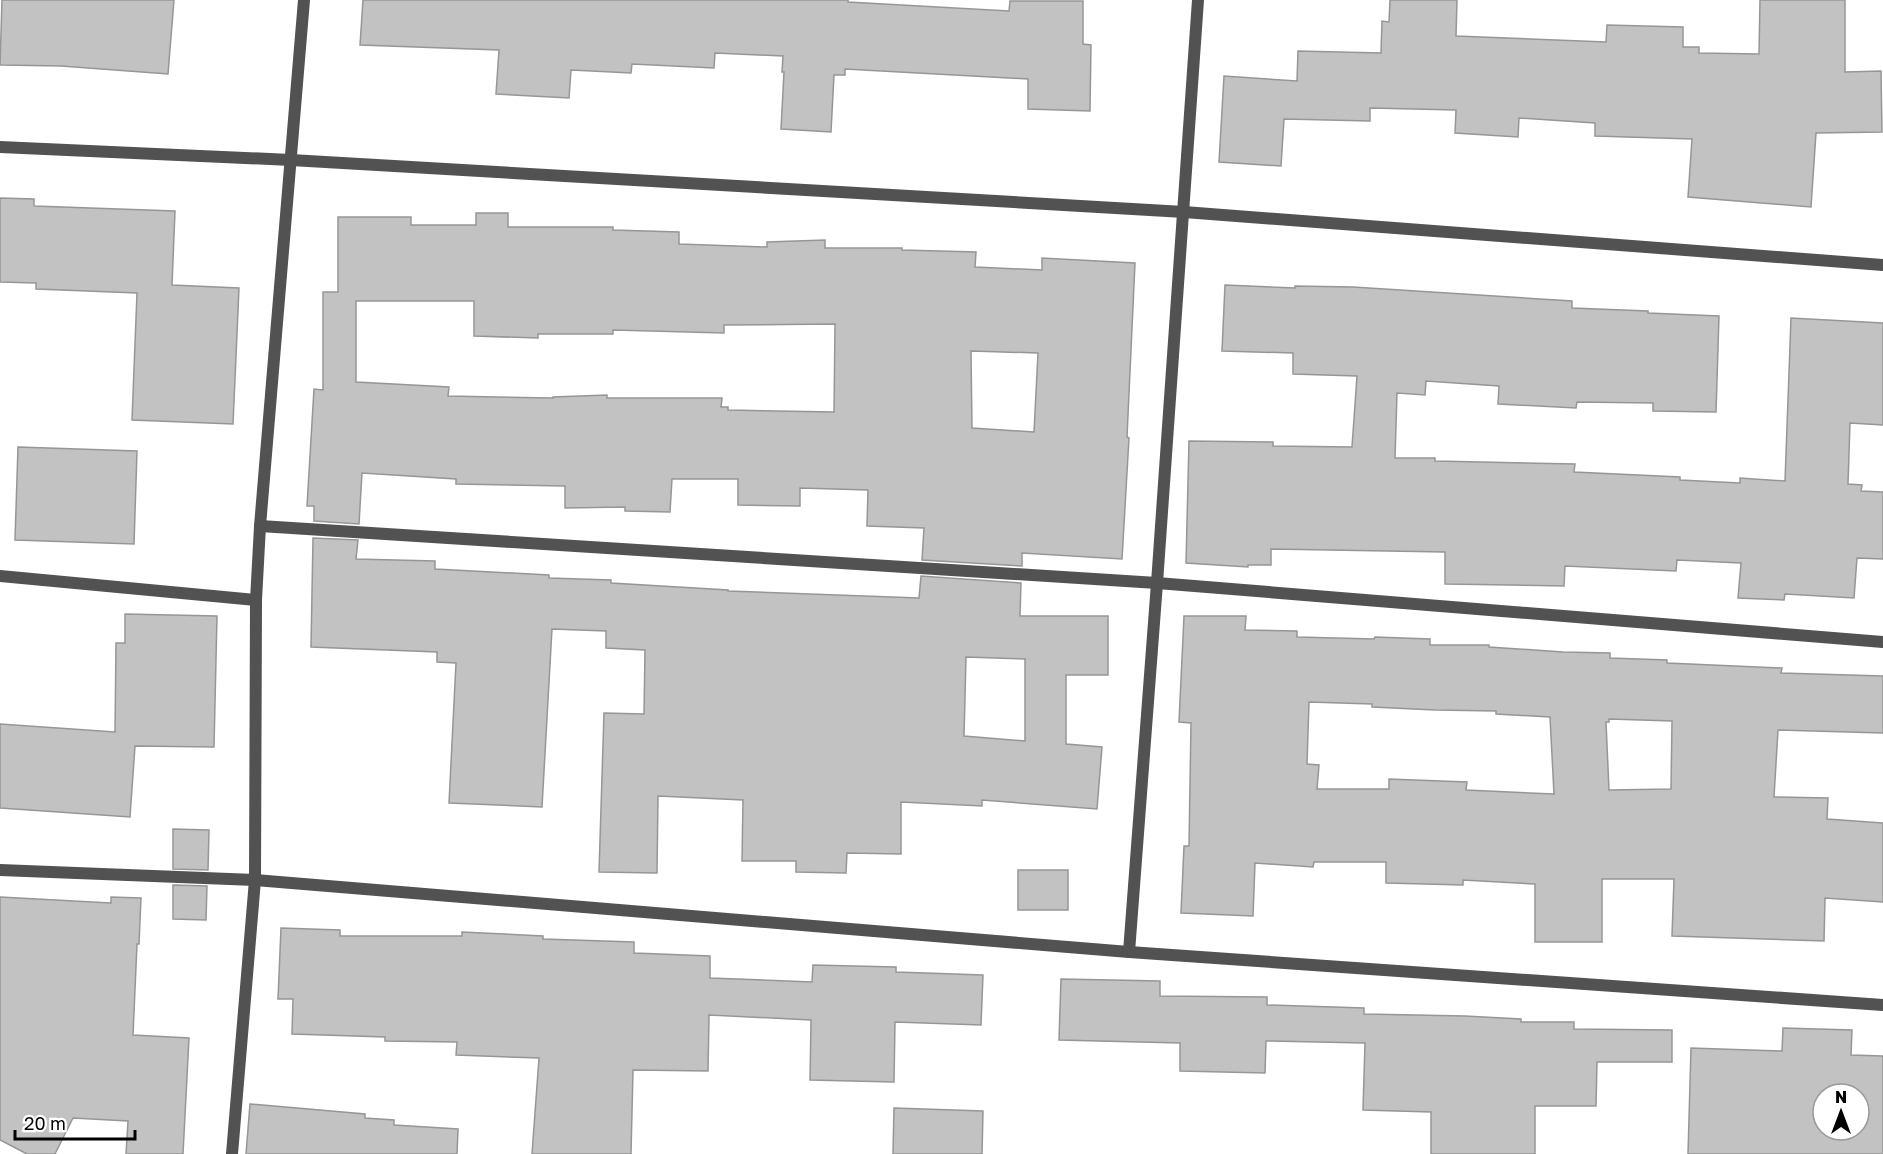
<svg xmlns="http://www.w3.org/2000/svg" width="1883" height="1154" viewBox="0 0 1883 1154" font-family="'Golos Text',sans-serif">
  <style>
    .building { fill: #c2c2c2; stroke: #969696; stroke-width: 1.5; fill-rule: evenodd }
    .lines { fill: none; stroke-linecap: round; stroke-linejoin: round }
    .minor { stroke: #525252; stroke-width: 12 }
  </style>
  <rect width="100%" height="100%" fill="#fff"/>
  <g class="building">
    <path d="M 2,0 L 174,0 L 168,74 L 61,66 L 0,65 Z"/>
    <path d="M 363,0 L 848,0 L 848,2 L 1009,11 L 1010,1 L 1083,1 L 1083,44 L 1091,45 L 1090,111 L 1028,109 L 1028,79 L 845,69 L 845,75 L 834,75 L 831,132 L 781,129 L 784,72 L 782,72 L 783,56 L 715,53 L 714,68 L 632,64 L 631,73 L 571,70 L 569,98 L 496,94 L 499,50 L 360,45 Z"/>
    <path d="M 1390,0 L 1457,0 L 1456,36 L 1606,42 L 1607,25 L 1683,27 L 1683,47 L 1699,47 L 1699,53 L 1759,54 L 1760,0 L 1845,0 L 1845,72 L 1881,71 L 1882,132 L 1816,133 L 1811,207 L 1688,197 L 1692,139 L 1595,136 L 1595,123 L 1519,118 L 1518,137 L 1455,133 L 1456,110 L 1370,108 L 1370,121 L 1284,119 L 1281,166 L 1219,162 L 1224,76 L 1297,81 L 1298,51 L 1381,53 L 1382,21 L 1389,22 Z"/>
    <path d="M 0,198 L 34,199 L 34,206 L 175,211 L 172,285 L 239,288 L 233,424 L 132,420 L 137,293 L 36,289 L 36,283 L 0,282 Z"/>
    <path d="M 476,213 L 508,213 L 508,227 L 613,227 L 613,230 L 679,232 L 679,244 L 767,247 L 767,242 L 825,240 L 825,248 L 902,248 L 902,250 L 976,252 L 975,267 L 1042,270 L 1042,258 L 1135,263 L 1127,437 L 1129,438 L 1122,559 L 1022,553 L 1022,566 L 922,560 L 924,528 L 867,526 L 868,490 L 800,488 L 800,506 L 738,505 L 738,479 L 672,479 L 670,512 L 625,511 L 625,507 L 565,508 L 565,486 L 456,484 L 456,479 L 362,473 L 359,524 L 314,521 L 314,506 L 307,506 L 314,389 L 323,390 L 323,292 L 338,292 L 338,217 L 411,217 L 411,225 L 476,225 ZM 356,301 L 474,301 L 474,336 L 538,338 L 538,334 L 613,334 L 613,330 L 724,333 L 724,325 L 835,324 L 834,412 L 728,410 L 728,407 L 721,407 L 722,398 L 607,398 L 607,395 L 553,397 L 553,398 L 448,396 L 449,387 L 356,382 ZM 971,351 L 1038,353 L 1034,432 L 972,428 Z"/>
    <path d="M 1225,285 L 1295,288 L 1295,286 L 1353,287 L 1572,301 L 1572,308 L 1648,311 L 1648,313 L 1719,316 L 1716,412 L 1653,411 L 1653,403 L 1577,402 L 1576,408 L 1498,404 L 1499,386 L 1426,381 L 1425,395 L 1397,393 L 1395,458 L 1435,458 L 1435,461 L 1575,464 L 1574,472 L 1680,477 L 1680,480 L 1740,483 L 1740,478 L 1785,481 L 1791,318 L 1883,323 L 1883,425 L 1850,423 L 1848,484 L 1862,485 L 1861,491 L 1883,492 L 1883,559 L 1857,558 L 1854,598 L 1785,594 L 1784,600 L 1738,598 L 1741,563 L 1677,560 L 1676,571 L 1565,566 L 1564,586 L 1445,584 L 1445,552 L 1271,549 L 1271,565 L 1248,565 L 1248,567 L 1186,563 L 1189,441 L 1273,442 L 1273,446 L 1352,447 L 1357,376 L 1293,374 L 1293,353 L 1222,351 Z"/>
    <path d="M 18,447 L 137,451 L 134,544 L 15,540 Z"/>
    <path d="M 313,538 L 358,540 L 356,559 L 435,561 L 435,569 L 549,575 L 549,578 L 611,580 L 611,583 L 728,590 L 728,591 L 919,598 L 921,576 L 1021,583 L 1020,616 L 1108,616 L 1108,675 L 1066,675 L 1066,744 L 1102,747 L 1097,809 L 982,800 L 982,806 L 901,802 L 901,854 L 847,853 L 846,873 L 796,872 L 796,861 L 742,861 L 743,800 L 658,796 L 657,873 L 599,872 L 604,713 L 644,714 L 645,650 L 606,648 L 606,631 L 552,629 L 542,807 L 449,803 L 456,663 L 437,662 L 437,652 L 311,647 ZM 966,657 L 1025,659 L 1025,741 L 964,736 Z"/>
    <path d="M 125,614 L 217,616 L 214,747 L 135,746 L 130,817 L 0,808 L 0,724 L 115,732 L 116,643 L 125,643 Z"/>
    <path d="M 1184,616 L 1246,616 L 1245,630 L 1297,631 L 1297,637 L 1374,639 L 1375,637 L 1430,639 L 1430,645 L 1489,645 L 1489,647 L 1563,652 L 1610,653 L 1610,658 L 1667,660 L 1667,663 L 1782,668 L 1781,673 L 1883,676 L 1883,733 L 1778,730 L 1774,797 L 1828,798 L 1827,819 L 1883,823 L 1883,902 L 1825,898 L 1824,941 L 1672,936 L 1674,879 L 1602,879 L 1602,942 L 1535,942 L 1535,884 L 1463,880 L 1463,885 L 1386,883 L 1386,862 L 1314,862 L 1313,867 L 1255,863 L 1253,916 L 1181,913 L 1184,846 L 1189,846 L 1191,723 L 1179,722 ZM 1309,702 L 1372,704 L 1372,707 L 1435,710 L 1496,711 L 1496,714 L 1550,717 L 1554,794 L 1466,790 L 1467,782 L 1389,779 L 1389,789 L 1317,789 L 1319,765 L 1307,764 ZM 1609,719 L 1672,721 L 1671,789 L 1609,790 L 1606,722 L 1609,722 Z"/>
    <path d="M 173,829 L 209,830 L 208,870 L 173,869 Z"/>
    <rect x="1018" y="870" width="50" height="40"/>
    <path d="M 173,885 L 207,886 L 206,920 L 173,919 Z"/>
    <path d="M 0,897 L 111,903 L 111,897 L 141,898 L 139,944 L 137,944 L 133,1035 L 189,1038 L 183,1154 L 126,1154 L 128,1121 L 73,1118 L 55,1154 L 27,1154 L 0,1140 Z"/>
    <path d="M 281,928 L 340,930 L 340,936 L 462,936 L 462,932 L 543,936 L 543,939 L 634,942 L 634,953 L 710,956 L 710,978 L 812,982 L 813,965 L 896,967 L 896,972 L 983,975 L 981,1025 L 895,1022 L 894,1082 L 810,1080 L 811,1020 L 709,1015 L 708,1071 L 633,1070 L 631,1154 L 532,1154 L 539,1058 L 456,1055 L 457,1042 L 385,1041 L 385,1037 L 292,1034 L 293,999 L 278,999 Z"/>
    <path d="M 1061,979 L 1160,981 L 1160,996 L 1267,997 L 1267,1005 L 1364,1008 L 1364,1014 L 1465,1016 L 1521,1019 L 1521,1022 L 1574,1022 L 1574,1029 L 1672,1030 L 1672,1062 L 1597,1062 L 1596,1106 L 1535,1106 L 1535,1154 L 1431,1154 L 1431,1112 L 1363,1110 L 1365,1043 L 1266,1041 L 1265,1073 L 1180,1071 L 1180,1043 L 1059,1040 Z"/>
    <path d="M 1783,1028 L 1852,1030 L 1851,1055 L 1883,1056 L 1883,1154 L 1688,1154 L 1691,1048 L 1782,1051 ZM 1823,1094 L 1859,1094 L 1859,1130 L 1823,1130 Z"/>
    <path d="M 250,1104 L 365,1114 L 365,1118 L 394,1120 L 394,1125 L 458,1129 L 457,1154 L 246,1154 Z"/>
    <path d="M 894,1108 L 983,1111 L 982,1154 L 893,1154 Z"/>
  </g>
  <g class="lines">
    <g class="minor">
      <path d="M 0,147 L 291,160 L 1184,212 L 1883,265"/>
      <path d="M 260,526 L 1157,583 L 1883,642"/>
      <path d="M 0,576 L 256,600"/>
      <path d="M 0,870 L 255,880 L 1129,952 L 1883,1005"/>
      <path d="M 1129,952 L 1157,583 L 1198,0"/>
      <path d="M 232,1154 L 255,880 L 256,600 L 260,526 L 304,0"/>
    </g>
  </g>
  <g transform="translate(1841 1112)"><circle r="28" fill="#ffffff" stroke="#999999" stroke-width="1.5"/>
  <path d="M0-4.5L10 22L0 15L-10 22Z" fill="#000000"/>
  <text y="-9" font-size="16" font-weight="bold" text-anchor="middle" fill="#000000">N</text>
  </g>
  <path d="M15 1130v9h120v-9" fill="none" stroke="#000000" stroke-width="3"/>
  <text x="24" y="1130" font-size="18" fill="#000000" stroke="#ffffff" stroke-width="4.5" paint-order="stroke">20 m</text>
</svg>
